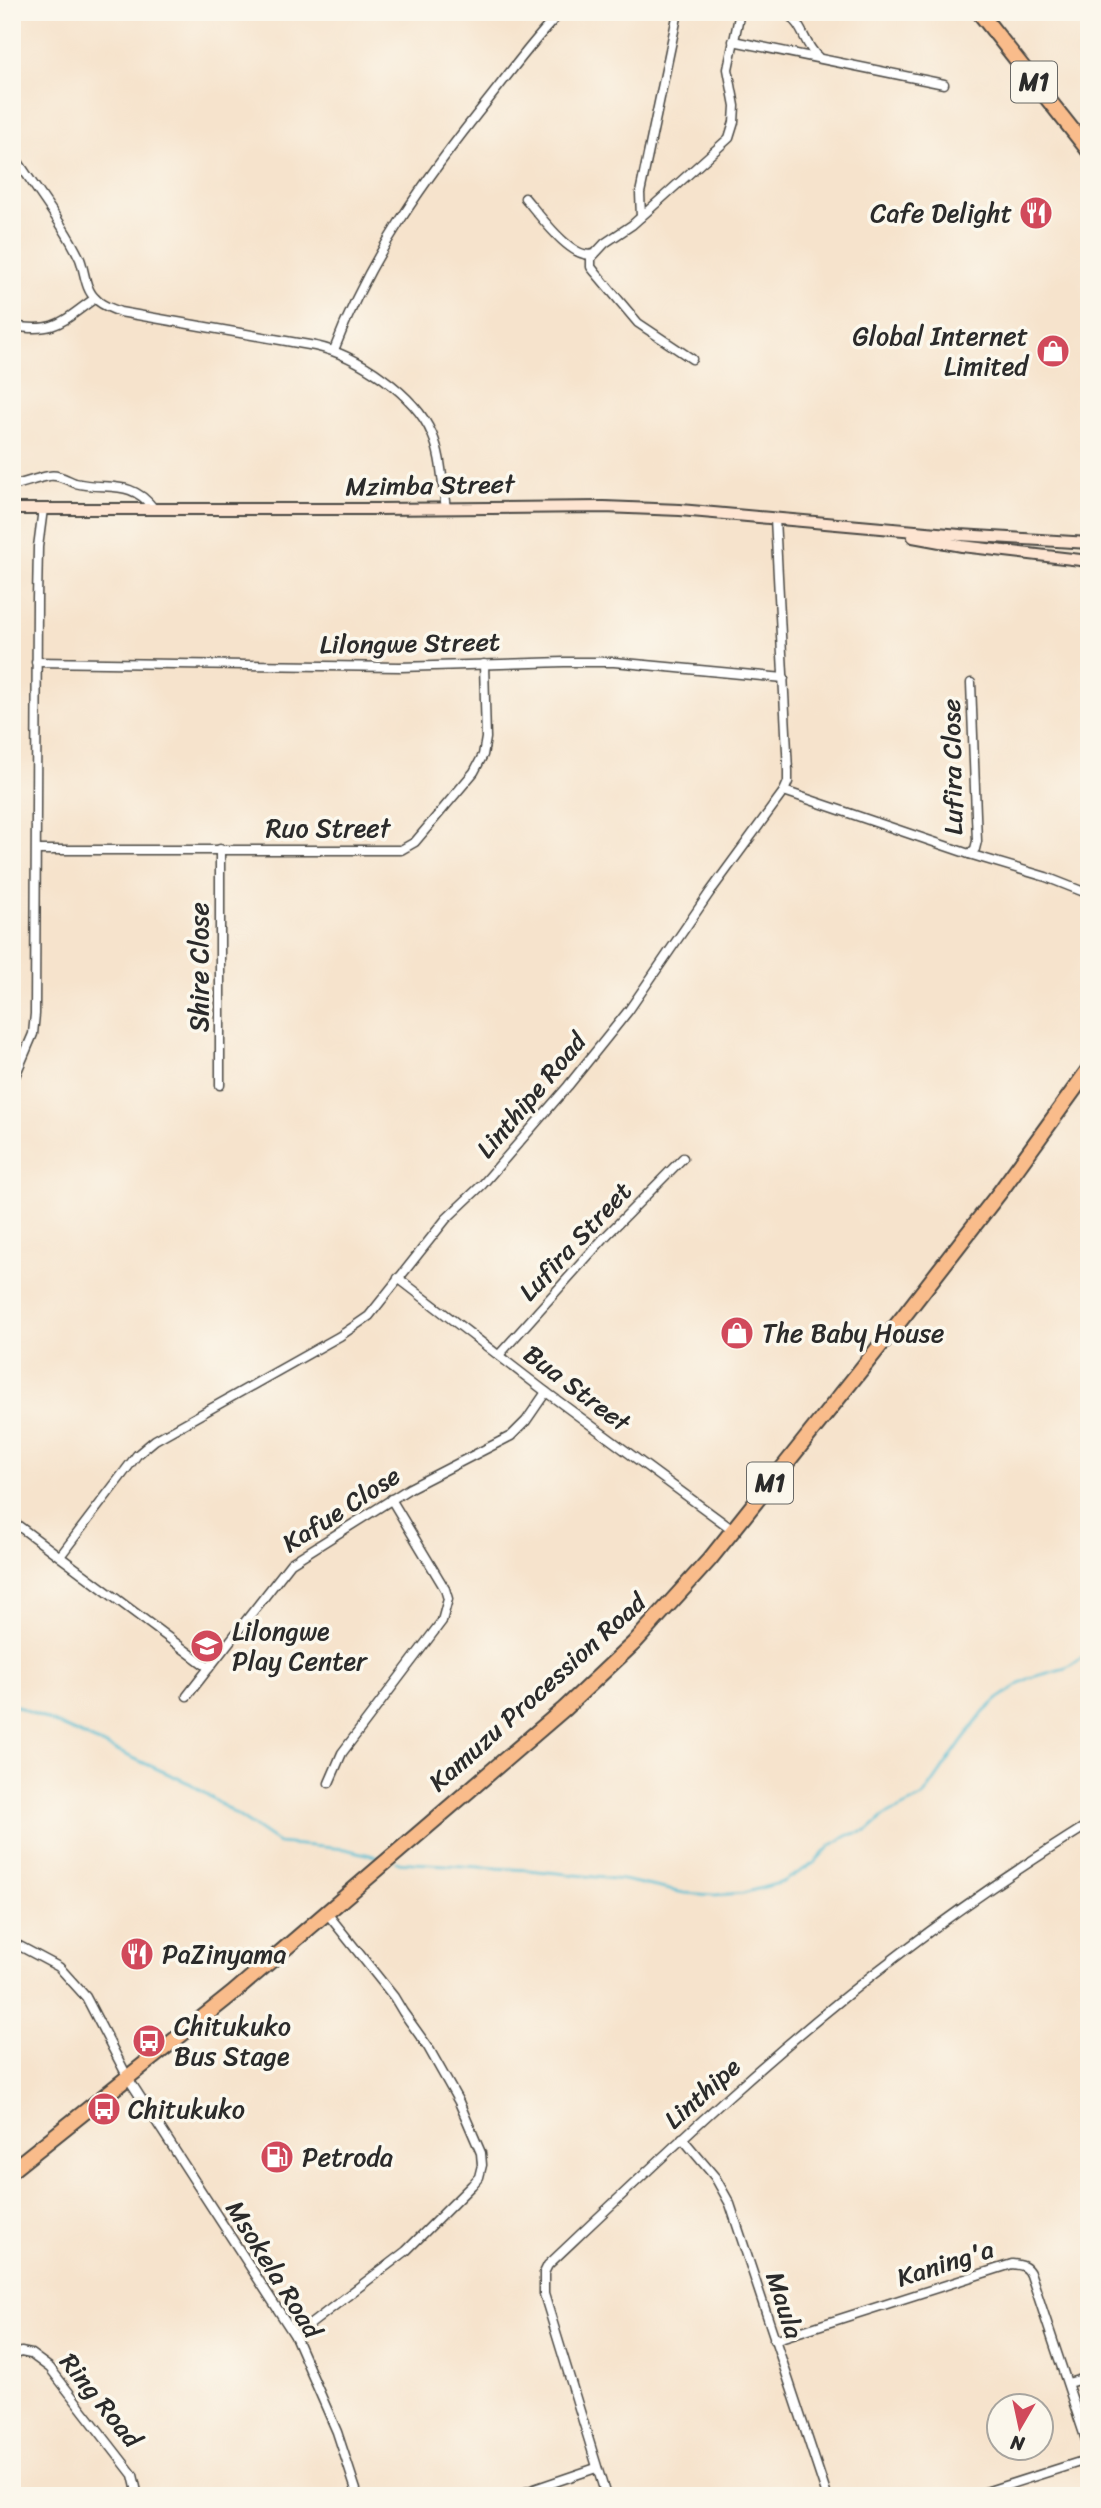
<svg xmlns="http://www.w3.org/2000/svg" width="1101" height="2508" viewBox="0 0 1101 2508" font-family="Sriracha,sans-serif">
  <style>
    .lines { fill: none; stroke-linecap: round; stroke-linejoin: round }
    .stream { stroke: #53bbd1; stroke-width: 2.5 }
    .minor-casing { stroke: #494743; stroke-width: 11 }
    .secondary-casing { stroke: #494743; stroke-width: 14 }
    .trunk-casing { stroke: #494743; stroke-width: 18 }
    .minor { stroke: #fff; stroke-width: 8 }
    .secondary { stroke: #fde4d1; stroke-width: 10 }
    .trunk { stroke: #f9bc8b; stroke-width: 14 }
    .labels { text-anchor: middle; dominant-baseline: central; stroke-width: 7; stroke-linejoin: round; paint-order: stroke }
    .shield { fill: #fbf7ec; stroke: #696865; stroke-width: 2 }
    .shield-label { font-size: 24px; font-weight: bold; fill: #2b2b2b }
    .poi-label { font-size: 26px; fill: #2b2b2b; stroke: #fbf7ec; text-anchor: start }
    .street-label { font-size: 26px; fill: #2b2b2b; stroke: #fbf7ec }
  </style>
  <rect width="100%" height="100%" fill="#fbf7ec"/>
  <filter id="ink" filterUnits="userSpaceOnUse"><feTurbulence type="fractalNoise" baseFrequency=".0143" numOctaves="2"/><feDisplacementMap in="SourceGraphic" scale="14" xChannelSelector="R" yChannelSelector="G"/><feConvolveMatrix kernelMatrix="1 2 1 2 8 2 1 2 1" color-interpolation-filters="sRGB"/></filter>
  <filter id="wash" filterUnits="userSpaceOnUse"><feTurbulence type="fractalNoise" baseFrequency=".00686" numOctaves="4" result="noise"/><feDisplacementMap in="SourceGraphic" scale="28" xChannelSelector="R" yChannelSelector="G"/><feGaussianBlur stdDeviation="1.57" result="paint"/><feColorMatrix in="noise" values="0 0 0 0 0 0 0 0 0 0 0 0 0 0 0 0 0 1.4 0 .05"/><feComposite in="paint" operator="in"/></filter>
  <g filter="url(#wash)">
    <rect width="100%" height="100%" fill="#f6e3cc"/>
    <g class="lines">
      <g class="stream">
        <path d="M 12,1704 L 191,1784 L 278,1843 L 345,1849 L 383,1858"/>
        <path d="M 396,1862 L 529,1870 L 623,1880 L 684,1893 L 715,1895 L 743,1893 L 783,1882 L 814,1863 L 831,1845 L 849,1835 L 867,1831 L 884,1816 L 923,1797 L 961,1742 L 984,1712 L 998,1699 L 1029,1678 L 1066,1668 L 1089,1653"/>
      </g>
    </g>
  </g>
  <g filter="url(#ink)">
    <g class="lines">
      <defs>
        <g id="minor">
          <path d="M 785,12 C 806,28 802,42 818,57"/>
          <path d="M 733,41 L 944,84"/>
          <path d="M 12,152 C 34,188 62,221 80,259 C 85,272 85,290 96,299 C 102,306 111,308 120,312 L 315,346 C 357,355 415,394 432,434 C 442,456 442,484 446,508"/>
          <path d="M 525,198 C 538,213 572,261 593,254"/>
          <path d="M 641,217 L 640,193 L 678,12"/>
          <path d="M 12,326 C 57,333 61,322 94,299"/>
          <path d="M 334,350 C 371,254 425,179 489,99 C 512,70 534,39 561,12"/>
          <path d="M 692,359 L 638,323 L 595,272 L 591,267 L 591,258 L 605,243 L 632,225 L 729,138 L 734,122 L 735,106 L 728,69 L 740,12"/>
          <path d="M 12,486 C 25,483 37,478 49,476 C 58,474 67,480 75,483 C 107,491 131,478 154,509"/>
          <path d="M 36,662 L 400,667 L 564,662 L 614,662 L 784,678"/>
          <path d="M 784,791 L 969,854 L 975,849 L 977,841 L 971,683"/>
          <path d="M 37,850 L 401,850 L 415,842 L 474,772 L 483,755 L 486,738 L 484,664"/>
          <path d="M 969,854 L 1046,877 L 1089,894"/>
          <path d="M 12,1083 L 33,1034 L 35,1014 L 37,600 L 38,547 L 43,509"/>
          <path d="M 220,1085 L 220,849"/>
          <path d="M 398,1278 L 546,1392 L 733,1530"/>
          <path d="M 499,1355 L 604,1238 L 683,1158"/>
          <path d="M 12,1521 L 209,1668"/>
          <path d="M 61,1555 L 137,1455 L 155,1440 L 340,1336 L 369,1316 L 446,1219 L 483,1184 L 568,1086 L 629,1010 L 710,892 L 784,791 L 788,782 L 788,771 L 775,518"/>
          <path d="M 187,1696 L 291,1563 L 410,1488 L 511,1436 L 526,1421 L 546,1392"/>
          <path d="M 329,1783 L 342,1753 L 442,1621 L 448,1599 L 445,1589 L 391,1499"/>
          <path d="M 12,1942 L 59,1967 L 86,1997 L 128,2078 L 295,2336 L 337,2432 L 358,2496"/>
          <path d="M 682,2138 L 715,2177 L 730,2204 L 827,2496"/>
          <path d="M 295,2336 L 406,2251 L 472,2185 L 479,2177 L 482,2165 L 481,2153 L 459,2102 L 428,2047 L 403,2012 L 394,1997 L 326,1912"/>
          <path d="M 774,2340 L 1012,2264 C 1022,2265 1027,2266 1031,2275 L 1089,2449"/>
          <path d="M 12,2355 L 21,2352 L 31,2354 L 50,2368 L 133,2475 L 138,2496"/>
          <path d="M 1068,2383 L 1089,2377"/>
          <path d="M 514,2496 L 596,2468"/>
          <path d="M 606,2496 L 544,2294 L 544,2273 L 548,2265 C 662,2157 775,2048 901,1953 C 961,1907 1025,1864 1089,1824"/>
          <path d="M 973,2496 L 1089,2459"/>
        </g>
        <g id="secondary">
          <path d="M 12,509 L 377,509 L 604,507 L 680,510 L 960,535 L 1089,543"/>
          <path d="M 913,537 L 962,546 L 1089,561"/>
        </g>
        <g id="trunk">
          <path d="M 979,12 L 1089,151"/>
          <path d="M 12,2170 L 232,1994 L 564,1709 L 634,1643 L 710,1559 L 903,1317 L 1000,1192 L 1089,1069"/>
        </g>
      </defs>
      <use href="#minor" class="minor-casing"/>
      <use href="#secondary" class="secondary-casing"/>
      <use href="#trunk" class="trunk-casing"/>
      <use href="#minor" class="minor"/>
      <use href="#secondary" class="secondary"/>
      <use href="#trunk" class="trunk"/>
    </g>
  </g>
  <defs>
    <symbol id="restaurant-disc" viewBox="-11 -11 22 22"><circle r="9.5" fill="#d1495b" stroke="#fbf7ec"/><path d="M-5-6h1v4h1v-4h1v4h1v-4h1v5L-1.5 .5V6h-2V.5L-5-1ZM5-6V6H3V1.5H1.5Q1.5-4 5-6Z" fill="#fff"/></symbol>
    <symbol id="shop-disc" viewBox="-11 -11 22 22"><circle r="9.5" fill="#d1495b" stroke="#fbf7ec"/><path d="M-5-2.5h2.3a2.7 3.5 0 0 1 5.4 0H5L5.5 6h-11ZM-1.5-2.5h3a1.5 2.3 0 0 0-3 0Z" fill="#fff"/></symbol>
    <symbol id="school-disc" viewBox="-11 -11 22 22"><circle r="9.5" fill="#d1495b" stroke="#fbf7ec"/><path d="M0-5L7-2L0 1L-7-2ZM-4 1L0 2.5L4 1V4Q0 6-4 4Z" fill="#fff"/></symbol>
    <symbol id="bus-disc" viewBox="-11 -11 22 22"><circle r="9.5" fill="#d1495b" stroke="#fbf7ec"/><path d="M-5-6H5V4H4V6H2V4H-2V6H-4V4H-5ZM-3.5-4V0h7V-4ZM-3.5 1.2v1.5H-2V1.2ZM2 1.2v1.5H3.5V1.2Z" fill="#fff"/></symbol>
    <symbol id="fuel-disc" viewBox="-11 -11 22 22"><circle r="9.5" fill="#d1495b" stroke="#fbf7ec"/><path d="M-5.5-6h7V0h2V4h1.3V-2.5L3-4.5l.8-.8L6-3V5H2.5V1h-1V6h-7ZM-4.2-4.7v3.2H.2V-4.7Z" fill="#fff"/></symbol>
  </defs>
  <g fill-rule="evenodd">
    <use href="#restaurant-disc" x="1017" y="194" width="38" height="38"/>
    <use href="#shop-disc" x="1034" y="332" width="38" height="38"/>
    <use href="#shop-disc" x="718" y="1314" width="38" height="38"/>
    <use href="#school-disc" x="188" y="1627" width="38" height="38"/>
    <use href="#restaurant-disc" x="118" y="1935" width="38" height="38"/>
    <use href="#bus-disc" x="130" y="2022" width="38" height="38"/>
    <use href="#bus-disc" x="85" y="2090" width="38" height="38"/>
    <use href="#fuel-disc" x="258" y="2138" width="38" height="38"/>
  </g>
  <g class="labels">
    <g class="shield">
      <rect x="1011" y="61.5" width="46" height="41" rx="5"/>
      <rect x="747" y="1462.5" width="46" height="41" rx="5"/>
    </g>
    <g class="shield-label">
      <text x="1034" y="82">M1</text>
      <text x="770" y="1483">M1</text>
    </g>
    <g class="poi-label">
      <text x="1012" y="213" text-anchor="end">Cafe Delight</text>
      <text x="1028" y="336" text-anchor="end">Global Internet<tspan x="1028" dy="30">Limited</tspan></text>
      <text x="762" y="1333">The Baby House</text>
      <text x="232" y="1631">Lilongwe<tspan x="232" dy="30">Play Center</tspan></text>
      <text x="162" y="1954">PaZinyama</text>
      <text x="174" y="2026">Chitukuko<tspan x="174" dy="30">Bus Stage</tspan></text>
      <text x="128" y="2109">Chitukuko</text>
      <text x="302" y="2157">Petroda</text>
    </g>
    <g class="street-label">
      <text transform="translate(430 485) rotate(-1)">Mzimba Street</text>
      <text transform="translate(410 643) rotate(-1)">Lilongwe Street</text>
      <text transform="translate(952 767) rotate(-91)">Lufira Close</text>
      <text x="328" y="828">Ruo Street</text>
      <text transform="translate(199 967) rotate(-90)">Shire Close</text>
      <text transform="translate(531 1095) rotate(-50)">Linthipe Road</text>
      <text transform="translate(575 1241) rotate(-47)">Lufira Street</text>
      <text transform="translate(577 1388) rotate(37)">Bua Street</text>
      <text transform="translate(341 1509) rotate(-33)">Kafue Close</text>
      <text transform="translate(537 1692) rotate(-42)">Kamuzu Procession Road</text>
      <text transform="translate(702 2093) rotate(-42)">Linthipe</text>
      <text transform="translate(945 2263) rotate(-18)">Kaning'a</text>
      <text transform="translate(274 2269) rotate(58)">Msokela Road</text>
      <text transform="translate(785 2305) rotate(72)">Maula</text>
      <text transform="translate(101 2400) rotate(51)">Ring Road</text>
    </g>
  </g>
  <rect width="1101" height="2508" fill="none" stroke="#fbf7ec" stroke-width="42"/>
  <g transform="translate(1020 2427) rotate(189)"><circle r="33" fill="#fbf7ec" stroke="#a8a59f" stroke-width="2"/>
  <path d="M0-5L12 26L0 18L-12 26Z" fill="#d1495b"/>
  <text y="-10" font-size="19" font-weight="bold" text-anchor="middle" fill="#2b2b2b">N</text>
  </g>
</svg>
